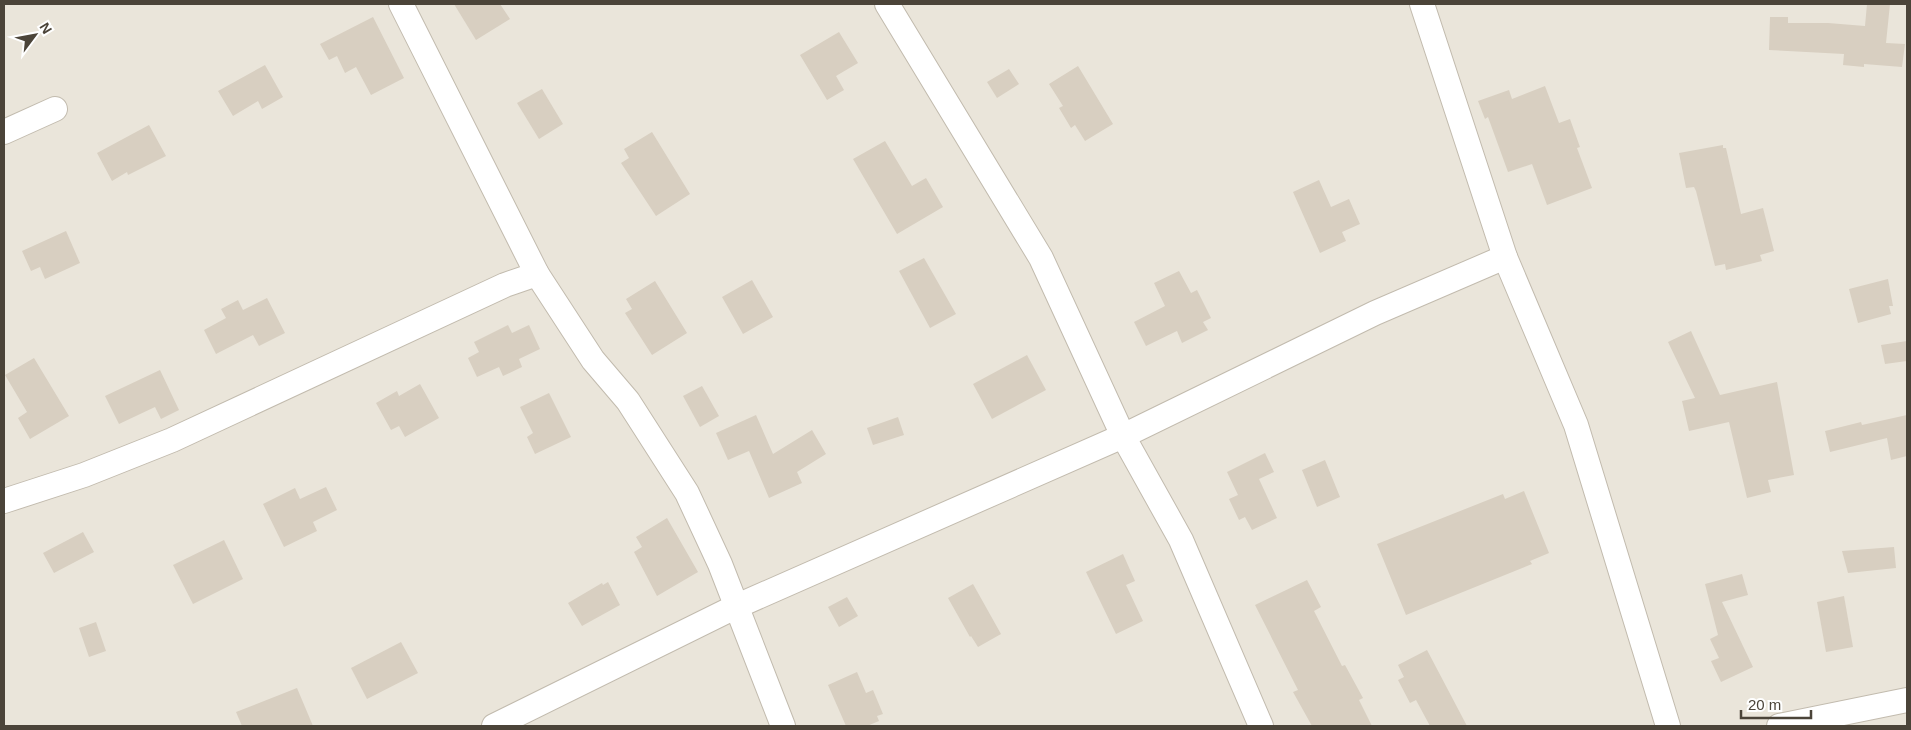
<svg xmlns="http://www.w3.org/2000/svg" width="1911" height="730" viewBox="0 0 1911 730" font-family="Helvetica,sans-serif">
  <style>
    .residential { fill: #eae5da }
    .building { fill: #d8cfc1 }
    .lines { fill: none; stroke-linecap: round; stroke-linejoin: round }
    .minor-casing { stroke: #c2bbae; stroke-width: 26 }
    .minor { stroke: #fff; stroke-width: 24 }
  </style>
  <rect width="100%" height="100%" fill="#f6f3ec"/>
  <rect class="residential" x="4" y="4" width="1903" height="722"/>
  <g class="building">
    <path d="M 454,4 L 500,4 L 510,19 L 476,40 Z"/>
    <path d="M 1867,4 L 1890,4 L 1886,43 L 1905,44 L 1902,67 L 1864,64 L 1864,67 L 1843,65 L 1844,54 L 1769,50 L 1770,17 L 1788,17 L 1788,23 L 1828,23 L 1865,26 Z"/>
    <path d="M 373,17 L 404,78 L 371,95 L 356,67 L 345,73 L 337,56 L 329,60 L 320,44 Z"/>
    <path d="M 839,32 L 858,63 L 836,76 L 844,90 L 827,100 L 800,55 Z"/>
    <path d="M 265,65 L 283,97 L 262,109 L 258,101 L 233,116 L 218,91 Z"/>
    <path d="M 1078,66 L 1113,124 L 1085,141 L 1075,125 L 1071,128 L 1059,108 L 1063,106 L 1049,84 Z"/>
    <path d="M 1009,69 L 1019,84 L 997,98 L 987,82 Z"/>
    <path d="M 1545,86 L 1559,123 L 1570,119 L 1580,147 L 1577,148 L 1592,188 L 1547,205 L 1532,164 L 1508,172 L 1488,117 L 1485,119 L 1478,101 L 1509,90 L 1512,99 Z"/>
    <path d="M 542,89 L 563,124 L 539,139 L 517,103 Z"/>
    <path d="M 149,125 L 166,156 L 128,175 L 127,172 L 112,181 L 97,153 Z"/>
    <path d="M 652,132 L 690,194 L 656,216 L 621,163 L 629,158 L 624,149 Z"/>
    <path d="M 885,141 L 912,186 L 926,178 L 943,207 L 897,234 L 853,159 Z"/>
    <path d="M 1723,145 L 1723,148 L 1726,148 L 1741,214 L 1763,208 L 1774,251 L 1760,255 L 1762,261 L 1726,270 L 1725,264 L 1715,266 L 1696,191 L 1694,187 L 1686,188 L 1679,153 Z"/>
    <path d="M 1319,180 L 1331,207 L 1349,199 L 1360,224 L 1342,232 L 1346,241 L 1320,253 L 1293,192 Z"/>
    <path d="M 66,231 L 80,263 L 45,279 L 40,267 L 31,271 L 22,251 Z"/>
    <path d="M 924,258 L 956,314 L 930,328 L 899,271 Z"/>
    <path d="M 1179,271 L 1191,293 L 1197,290 L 1211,318 L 1203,322 L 1208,330 L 1182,343 L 1177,331 L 1146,346 L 1134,322 L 1165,306 L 1154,283 Z"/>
    <path d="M 1888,279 L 1893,306 L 1889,306 L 1891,314 L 1858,323 L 1849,289 Z"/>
    <path d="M 752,280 L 773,317 L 743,334 L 722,297 Z"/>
    <path d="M 655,281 L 687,333 L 652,355 L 625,313 L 632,309 L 626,299 Z"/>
    <path d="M 267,298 L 285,333 L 259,346 L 253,335 L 216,354 L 204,330 L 226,318 L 221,309 L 238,300 L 243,310 Z"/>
    <path d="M 508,325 L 512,333 L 529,325 L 540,349 L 519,359 L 522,367 L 503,376 L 499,367 L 477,377 L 468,358 L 479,352 L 474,342 Z"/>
    <path d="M 1691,331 L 1720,395 L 1777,382 L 1794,475 L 1768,480 L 1771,492 L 1747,498 L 1729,422 L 1689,431 L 1682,401 L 1695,398 L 1668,342 Z"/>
    <path d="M 1907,341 L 1907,361 L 1885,364 L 1881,345 Z"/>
    <path d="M 1027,355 L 1046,390 L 992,419 L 973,384 Z"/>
    <path d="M 34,358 L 69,416 L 30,439 L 18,418 L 27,412 L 5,375 Z"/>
    <path d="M 160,370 L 179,410 L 161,419 L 155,407 L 119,424 L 105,396 Z"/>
    <path d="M 420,384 L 439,418 L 405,437 L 399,426 L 391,430 L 376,403 L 397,391 L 399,396 Z"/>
    <path d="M 702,386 L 719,416 L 700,427 L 683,396 Z"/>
    <path d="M 549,393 L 571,437 L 535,454 L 527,437 L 533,433 L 520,407 Z"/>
    <path d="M 756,415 L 773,454 L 812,430 L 826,454 L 797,472 L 802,483 L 769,498 L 749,451 L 728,460 L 716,433 Z"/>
    <path d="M 1907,415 L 1907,456 L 1891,460 L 1887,438 L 1830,452 L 1825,431 L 1861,422 L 1862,425 Z"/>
    <path d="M 898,417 L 904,435 L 873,445 L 867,428 Z"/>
    <path d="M 1265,453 L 1274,472 L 1259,479 L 1277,518 L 1252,530 L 1245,517 L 1239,520 L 1229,499 L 1238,495 L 1227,472 Z"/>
    <path d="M 1325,460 L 1340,497 L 1317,507 L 1302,470 Z"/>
    <path d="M 326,487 L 337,510 L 313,522 L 317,531 L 284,547 L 263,504 L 295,488 L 300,499 Z"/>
    <path d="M 1524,491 L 1549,553 L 1530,561 L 1532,564 L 1406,615 L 1377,544 L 1503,494 L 1505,499 Z"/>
    <path d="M 667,518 L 698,572 L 657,596 L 634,552 L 642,547 L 636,537 Z"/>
    <path d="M 83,532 L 94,552 L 54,573 L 43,553 Z"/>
    <path d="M 224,540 L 243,579 L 193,604 L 173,565 Z"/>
    <path d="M 1894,547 L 1896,568 L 1848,573 L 1842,551 Z"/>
    <path d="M 1123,554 L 1135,581 L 1126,585 L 1143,621 L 1116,634 L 1086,572 Z"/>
    <path d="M 1742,574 L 1748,595 L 1722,602 L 1753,667 L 1721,682 L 1711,661 L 1719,658 L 1710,639 L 1718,635 L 1705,584 Z"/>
    <path d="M 1307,580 L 1321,607 L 1314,611 L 1342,666 L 1345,665 L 1363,698 L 1359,700 L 1372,726 L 1312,726 L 1293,692 L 1298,690 L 1255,605 Z"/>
    <path d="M 608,582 L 620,605 L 582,626 L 568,603 L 602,583 L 603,585 Z"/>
    <path d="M 973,584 L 1001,634 L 978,647 L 971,636 L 970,637 L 948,598 Z"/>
    <path d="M 1844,596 L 1853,647 L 1826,652 L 1817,602 Z"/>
    <path d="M 847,597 L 858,616 L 839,627 L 828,607 Z"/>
    <path d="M 96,622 L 106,651 L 89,657 L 79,628 Z"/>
    <path d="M 401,642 L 418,673 L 367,699 L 351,668 Z"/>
    <path d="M 1427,650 L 1467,726 L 1430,726 L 1416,700 L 1410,703 L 1398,680 L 1404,677 L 1398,665 Z"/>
    <path d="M 857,672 L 866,693 L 873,690 L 883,714 L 877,716 L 879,721 L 867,726 L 846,726 L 828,685 Z"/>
    <path d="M 297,688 L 313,726 L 242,726 L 236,712 Z"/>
  </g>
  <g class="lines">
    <defs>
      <g id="minor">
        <path d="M 401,4 L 537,274 L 593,360 L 628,401 L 687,493 L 720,564 L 783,726"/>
        <path d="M 887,4 L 1041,258 L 1123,436 L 1181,540 L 1261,726"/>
        <path d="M 1422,4 L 1505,257 L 1576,425 L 1668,726"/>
        <path d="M 4,132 L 55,109"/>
        <path d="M 4,501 L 84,475 L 172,440 L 505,285 L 537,274"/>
        <path d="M 494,726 L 735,607 L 1123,436 L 1375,313 L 1505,257"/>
        <path d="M 1779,726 L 1907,700"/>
      </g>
    </defs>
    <use href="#minor" class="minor-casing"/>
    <use href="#minor" class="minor"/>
  </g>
  <rect width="1911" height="730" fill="none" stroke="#4b4439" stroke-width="10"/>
  <g transform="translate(35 35) rotate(58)" stroke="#ffffff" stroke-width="4" paint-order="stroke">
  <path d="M0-4L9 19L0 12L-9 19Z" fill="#4b4439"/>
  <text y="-8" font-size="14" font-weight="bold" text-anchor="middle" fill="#4b4439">N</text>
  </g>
  <path d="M1741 710v8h70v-8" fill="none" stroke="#4b4439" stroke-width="2.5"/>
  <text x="1748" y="710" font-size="15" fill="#4b4439" stroke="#ffffff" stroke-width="4" paint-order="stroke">20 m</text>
</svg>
